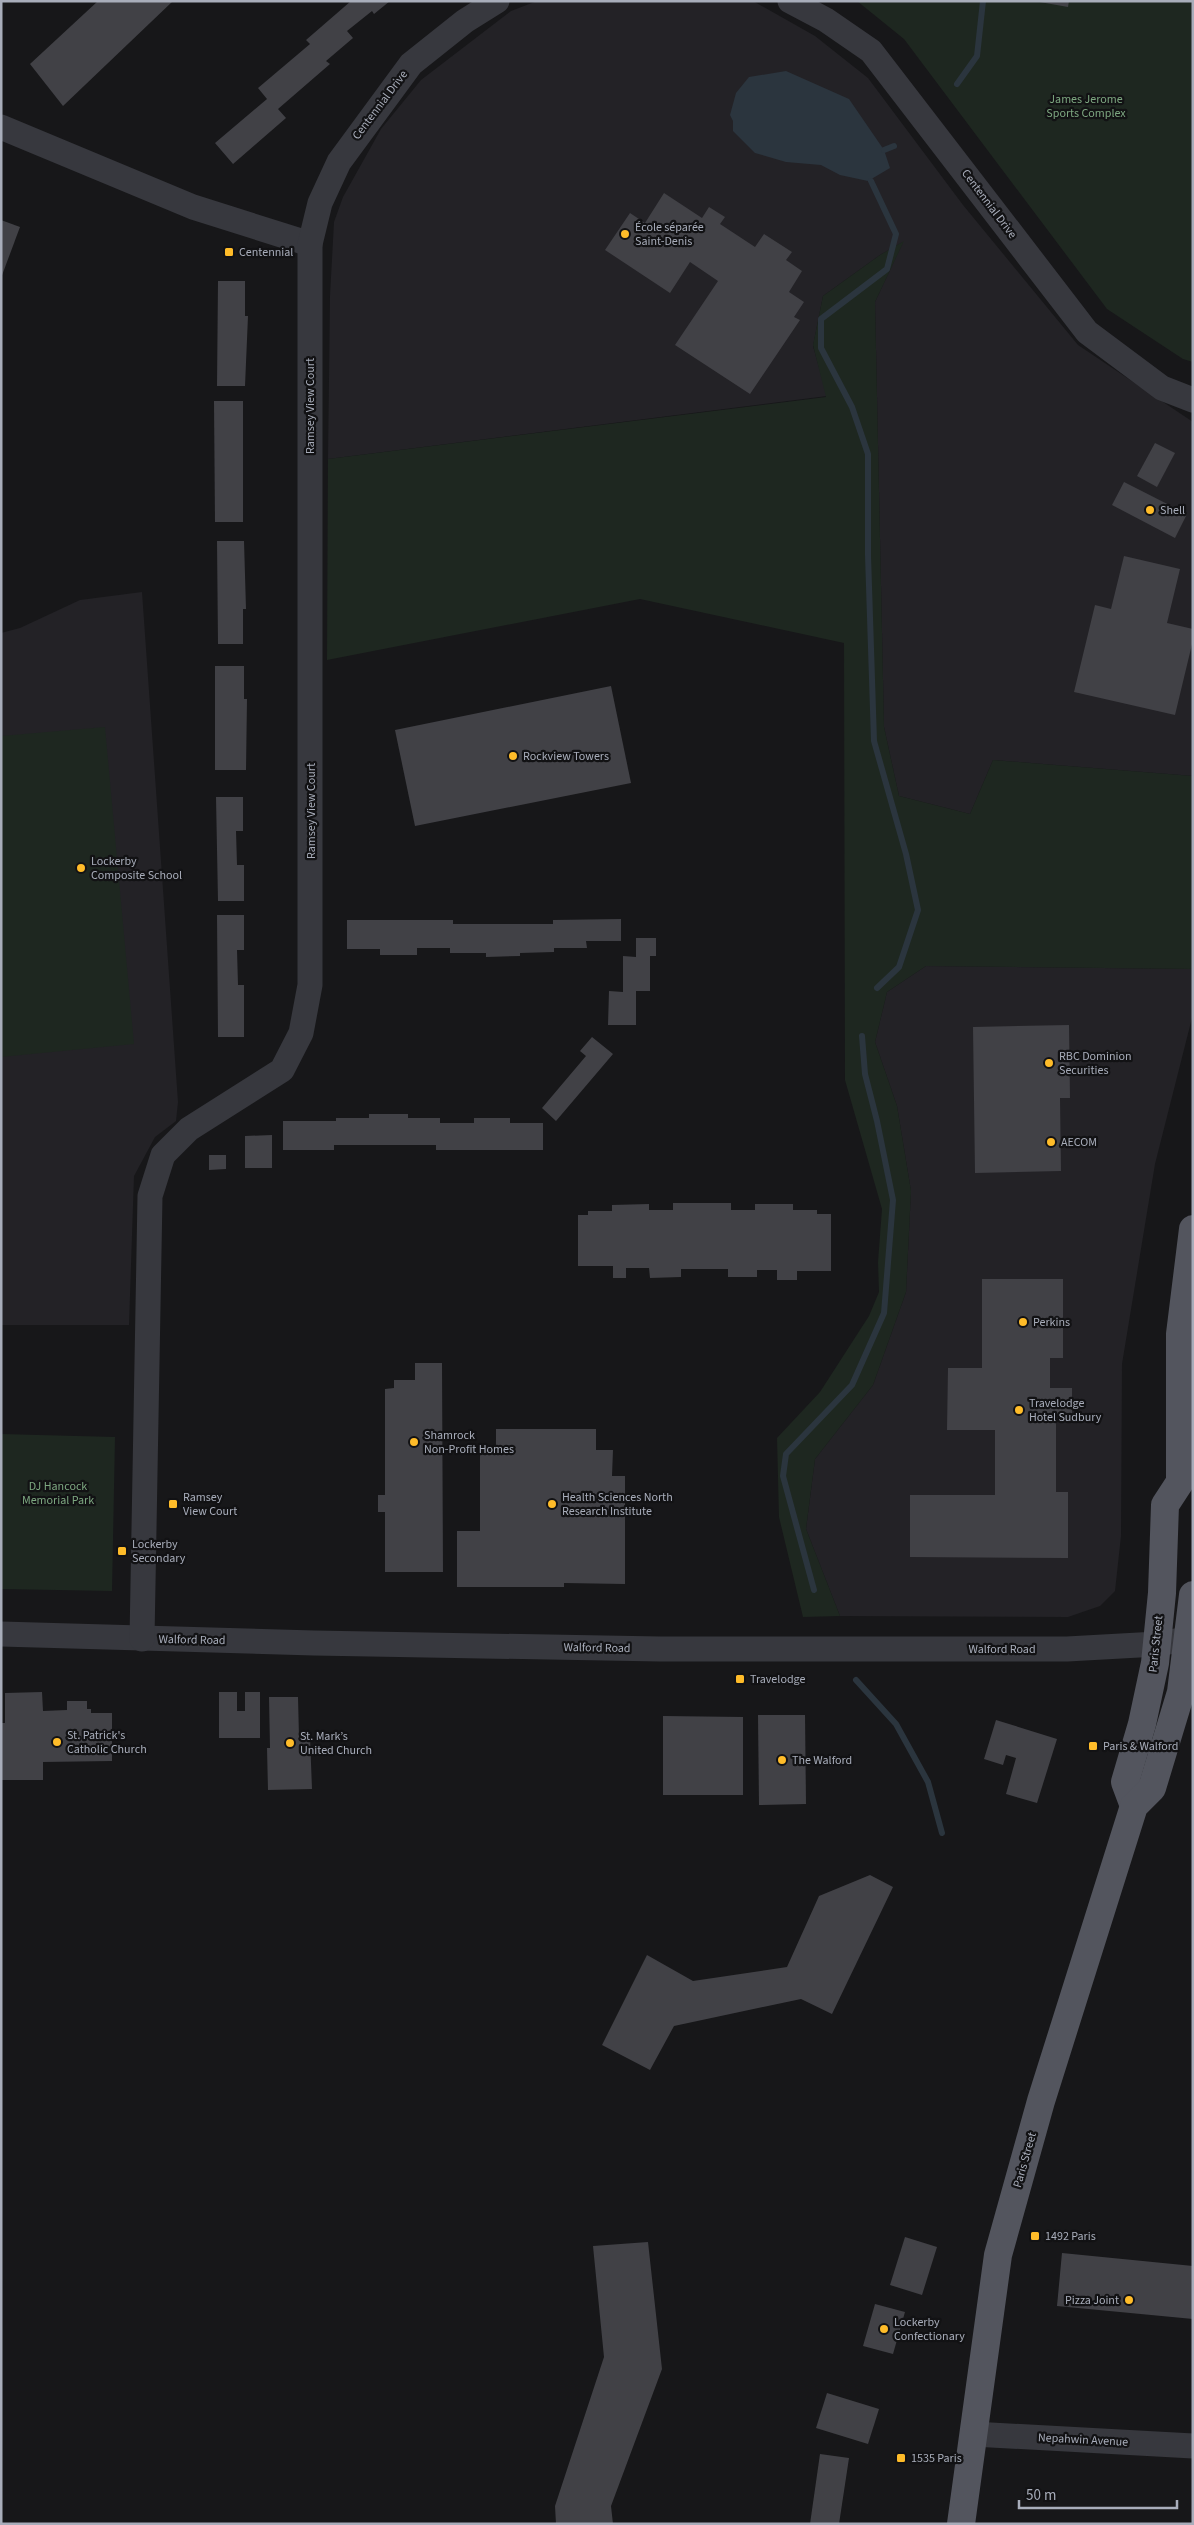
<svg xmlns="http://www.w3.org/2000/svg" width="1194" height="2525" viewBox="0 0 1194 2525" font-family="'Source Sans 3',sans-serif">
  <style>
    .built { fill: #232226 }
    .green { fill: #1e2720 }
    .water { fill: #2b353e }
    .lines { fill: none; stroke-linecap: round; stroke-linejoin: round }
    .stream { stroke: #2b353e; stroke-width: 6 }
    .building { fill: #414146 }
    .minor { stroke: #37383e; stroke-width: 25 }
    .major { stroke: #53555e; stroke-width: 28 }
    .poi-dot { fill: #ffbc29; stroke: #121214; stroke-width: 2 }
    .labels { text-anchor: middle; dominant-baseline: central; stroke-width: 4.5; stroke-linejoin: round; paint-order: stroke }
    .park-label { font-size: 12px; fill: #7da780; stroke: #121214 }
    .street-label { font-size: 12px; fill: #a8adba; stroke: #121214 }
    .poi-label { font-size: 12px; fill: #a8adba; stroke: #121214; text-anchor: start }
  </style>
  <rect width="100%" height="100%" fill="#171719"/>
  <g class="built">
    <path d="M 537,1 L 753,1 L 815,36 L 868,78 L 963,205 L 1078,345 L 1193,422 L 1193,776 L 993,760 L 970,814 L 899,796 L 884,727 L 875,302 L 903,242 L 880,255 L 823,296 L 813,346 L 827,396 L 328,459 L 330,296 L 334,222 L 343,197 L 381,129 L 421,80 L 511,11 Z"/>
    <path d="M 142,592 L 178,1102 L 176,1121 L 155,1137 L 134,1176 L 129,1325 L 1,1325 L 1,633 L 20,628 L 80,600 Z"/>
    <path d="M 926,966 L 1193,969 L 1193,1014 L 1155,1164 L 1122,1364 L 1121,1536 L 1115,1591 L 1100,1606 L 1068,1617 L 840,1616 L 806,1529 L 815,1459 L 873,1385 L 906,1292 L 911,1191 L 897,1106 L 875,1042 L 887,992 Z"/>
  </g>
  <g class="green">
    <path d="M 857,1 L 1193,1 L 1193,362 L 1183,359 L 1107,309 L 904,39 Z"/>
    <path d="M 904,241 L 875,302 L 884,727 L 899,796 L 970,814 L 993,760 L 1193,776 L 1193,969 L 926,966 L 887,992 L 875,1042 L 897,1106 L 911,1191 L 906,1292 L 873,1385 L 815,1459 L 806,1529 L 840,1616 L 803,1617 L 779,1517 L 777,1438 L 820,1392 L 869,1316 L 879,1292 L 878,1262 L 882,1209 L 845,1080 L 844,643 L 640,599 L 327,660 L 328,459 L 826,397 L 813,345 L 823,296 L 880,255 Z"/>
    <path d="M 105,727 L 134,1044 L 1,1057 L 1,736 Z"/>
    <path d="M 1,1434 L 115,1437 L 112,1591 L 1,1589 Z"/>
  </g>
  <path class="water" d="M 786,71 L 849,99 L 884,150 L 890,168 L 868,181 L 840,175 L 821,165 L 786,162 L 755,153 L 733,131 L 733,121 L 730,115 L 736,93 L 749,77 Z"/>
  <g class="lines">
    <g class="stream">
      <path d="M 957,84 L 977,56 L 983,1"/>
      <path d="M 884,150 L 894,146"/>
      <path d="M 871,181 L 896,234 L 887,269 L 821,319 L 821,348 L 852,407 L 868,454 L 868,555 L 874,741 L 906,854 L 918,910 L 899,967 L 877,988"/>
      <path d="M 814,1590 L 783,1476 L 786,1454 L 852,1385 L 884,1313 L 893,1200 L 877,1121 L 865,1074 L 862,1036"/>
      <path d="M 856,1680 L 896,1724 L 928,1782 L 942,1833"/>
    </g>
  </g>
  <g class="building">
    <path d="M 98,1 L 173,1 L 63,106 L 30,64 Z"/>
    <path d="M 351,1 L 390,1 L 374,14 L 372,11 L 347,31 L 353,38 L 326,61 L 330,64 L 278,109 L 286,118 L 233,164 L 215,143 L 267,99 L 258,88 L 310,44 L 306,40 Z"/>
    <path d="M 1034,1 L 1069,1 L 1068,7 Z"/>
    <path d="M 664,193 L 702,218 L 709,207 L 725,217 L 720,224 L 755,247 L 764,234 L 792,252 L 786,260 L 802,271 L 789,292 L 804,302 L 794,317 L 800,320 L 750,394 L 675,345 L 718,281 L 690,262 L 670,293 L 605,250 L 630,213 L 645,223 Z"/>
    <path d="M 1,220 L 20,227 L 1,278 Z"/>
    <path d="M 218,281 L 245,281 L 245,316 L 248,316 L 245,386 L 217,386 Z"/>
    <path d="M 214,401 L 243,401 L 243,522 L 215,522 Z"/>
    <path d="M 1155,443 L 1175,453 L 1157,487 L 1137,476 Z"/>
    <path d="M 1124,482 L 1187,514 L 1175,538 L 1112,505 Z"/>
    <path d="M 217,541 L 244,541 L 246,609 L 243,609 L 243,644 L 218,644 Z"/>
    <path d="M 1124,556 L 1180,569 L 1167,623 L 1193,629 L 1193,640 L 1175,715 L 1074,692 L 1095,605 L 1111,609 Z"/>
    <path d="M 215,666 L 244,666 L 244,699 L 247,699 L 246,770 L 215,770 Z"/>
    <path d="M 611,686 L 631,783 L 415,826 L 395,730 Z"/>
    <path d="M 216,797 L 243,797 L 243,831 L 236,831 L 237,865 L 244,865 L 244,901 L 218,901 Z"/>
    <path d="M 217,915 L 244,915 L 244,950 L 237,950 L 238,985 L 244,985 L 244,1037 L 218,1037 Z"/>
    <path d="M 621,919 L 621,941 L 586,941 L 587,948 L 554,948 L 554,952 L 520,953 L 520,956 L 486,957 L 486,953 L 450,953 L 450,948 L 417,948 L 417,955 L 380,955 L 380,949 L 347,949 L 347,920 L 453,920 L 453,924 L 553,924 L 553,920 Z"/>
    <path d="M 636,938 L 656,938 L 656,956 L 650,956 L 650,991 L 636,991 L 636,1025 L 608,1025 L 609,991 L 623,992 L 623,956 L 636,957 Z"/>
    <path d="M 1069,1025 L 1070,1098 L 1060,1098 L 1061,1171 L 975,1173 L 973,1027 Z"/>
    <path d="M 592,1037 L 613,1054 L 556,1121 L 542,1108 L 586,1056 L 580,1051 Z"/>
    <path d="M 369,1114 L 408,1114 L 408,1118 L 440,1118 L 440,1123 L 474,1123 L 474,1118 L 510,1118 L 510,1123 L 543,1123 L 543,1150 L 436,1150 L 436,1145 L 334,1145 L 334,1150 L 283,1150 L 283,1121 L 336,1121 L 336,1118 L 369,1118 Z"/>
    <path d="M 272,1135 L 272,1168 L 245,1168 L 245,1136 Z"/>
    <path d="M 209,1155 L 226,1155 L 226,1169 L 209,1170 Z"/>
    <path d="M 673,1203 L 731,1203 L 731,1210 L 755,1210 L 755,1204 L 793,1204 L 793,1210 L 817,1210 L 817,1214 L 831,1214 L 831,1271 L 797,1271 L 797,1280 L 777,1280 L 777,1270 L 757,1270 L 757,1277 L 728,1277 L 728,1269 L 681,1269 L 681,1277 L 650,1278 L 649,1268 L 626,1268 L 626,1278 L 613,1278 L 613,1266 L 578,1266 L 578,1215 L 588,1215 L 588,1211 L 612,1211 L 612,1205 L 649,1204 L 649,1210 L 673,1210 Z"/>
    <path d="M 982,1279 L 1063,1279 L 1063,1358 L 1050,1358 L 1050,1388 L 1072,1388 L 1072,1414 L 1056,1414 L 1056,1492 L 1068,1492 L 1068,1558 L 910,1557 L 910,1495 L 995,1495 L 995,1430 L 947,1430 L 948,1368 L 982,1368 Z"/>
    <path d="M 415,1363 L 442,1363 L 443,1572 L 385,1572 L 385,1512 L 378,1512 L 378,1495 L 385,1495 L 385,1389 L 394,1388 L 394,1380 L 415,1380 Z"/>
    <path d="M 496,1429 L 596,1429 L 596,1450 L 613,1450 L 612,1476 L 625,1476 L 625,1584 L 564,1583 L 564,1587 L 457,1587 L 457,1531 L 480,1531 L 480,1448 L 496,1448 Z"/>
    <path d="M 42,1692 L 43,1711 L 67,1710 L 67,1701 L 87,1701 L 87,1709 L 91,1709 L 91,1713 L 112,1713 L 112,1761 L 43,1762 L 43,1780 L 1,1780 L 1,1723 L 5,1723 L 5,1693 Z"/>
    <path d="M 219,1692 L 237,1692 L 237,1711 L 245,1711 L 245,1692 L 260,1692 L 260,1738 L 219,1738 Z"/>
    <path d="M 269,1697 L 298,1697 L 299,1737 L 310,1737 L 312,1789 L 268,1790 L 267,1748 L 270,1748 Z"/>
    <path d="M 758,1715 L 805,1715 L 806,1804 L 759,1805 Z"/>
    <path d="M 663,1716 L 743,1717 L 743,1795 L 663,1795 Z"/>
    <path d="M 996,1720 L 1057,1739 L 1037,1803 L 1006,1794 L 1016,1758 L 1006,1755 L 1003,1765 L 984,1759 Z"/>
    <path d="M 870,1875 L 893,1887 L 832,2014 L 801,1999 L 674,2026 L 650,2070 L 602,2045 L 647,1955 L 693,1981 L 787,1967 L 819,1896 Z"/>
    <path d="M 905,2237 L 937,2247 L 922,2295 L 890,2285 Z"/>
    <path d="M 648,2242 L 662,2369 L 611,2506 L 613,2524 L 556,2524 L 555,2506 L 604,2357 L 593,2246 Z"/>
    <path d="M 1062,2253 L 1193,2266 L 1193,2319 L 1057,2306 Z"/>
    <path d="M 875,2304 L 905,2312 L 893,2354 L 863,2346 Z"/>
    <path d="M 827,2393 L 879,2409 L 868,2444 L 816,2428 Z"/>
    <path d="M 820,2454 L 849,2458 L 839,2524 L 810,2524 Z"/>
  </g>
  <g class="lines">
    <g class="minor">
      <path d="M 790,1 L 826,20 L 871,51 L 1087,332 L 1162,388 L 1193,400"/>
      <path d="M 1,127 L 193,207 L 310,244"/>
      <path d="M 1,1634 L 314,1643 L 660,1649 L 1067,1649 L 1157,1644 L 1193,1638"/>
      <path d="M 142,1639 L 150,1196 L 163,1155 L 189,1129 L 282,1070 L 301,1033 L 310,985 L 310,244 L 320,203 L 339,162 L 411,64 L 465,21 L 497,1"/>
      <path d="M 973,2434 L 1193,2446"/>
    </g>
    <g class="major">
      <path d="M 1134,1806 L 1125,1782 L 1142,1724 L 1155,1663 L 1162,1593 L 1165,1505 L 1180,1482 L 1180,1334 L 1193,1229"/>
      <path d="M 961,2524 L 998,2255 L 1041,2101 L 1134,1806 L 1152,1788 L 1181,1692 L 1193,1595"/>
    </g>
  </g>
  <g class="poi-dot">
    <circle cx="625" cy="234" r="5"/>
    <rect x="224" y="247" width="10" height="10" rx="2.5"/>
    <circle cx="1150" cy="510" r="5"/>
    <circle cx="513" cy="756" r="5"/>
    <circle cx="81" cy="868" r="5"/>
    <circle cx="1049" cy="1063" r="5"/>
    <circle cx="1051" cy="1142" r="5"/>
    <circle cx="1023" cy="1322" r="5"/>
    <circle cx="1019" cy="1410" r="5"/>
    <circle cx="414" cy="1442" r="5"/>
    <rect x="168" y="1499" width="10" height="10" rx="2.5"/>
    <circle cx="552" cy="1504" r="5"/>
    <rect x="117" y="1546" width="10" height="10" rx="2.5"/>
    <rect x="735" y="1674" width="10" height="10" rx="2.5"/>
    <circle cx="57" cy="1742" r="5"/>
    <circle cx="290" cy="1743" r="5"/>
    <rect x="1088" y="1741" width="10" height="10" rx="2.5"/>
    <circle cx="782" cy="1760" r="5"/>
    <rect x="1030" y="2231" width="10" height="10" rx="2.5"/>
    <circle cx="1129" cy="2300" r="5"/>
    <circle cx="884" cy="2329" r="5"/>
    <rect x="896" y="2453" width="10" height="10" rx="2.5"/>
  </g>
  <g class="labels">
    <g class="park-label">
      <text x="1086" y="99">James Jerome<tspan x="1086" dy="14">Sports Complex</tspan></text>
      <text x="58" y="1486">DJ Hancock<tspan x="58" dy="14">Memorial Park</tspan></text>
    </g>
    <g class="street-label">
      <text transform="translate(380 105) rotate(-53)">Centennial Drive</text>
      <text transform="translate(989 204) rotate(53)">Centennial Drive</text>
      <text transform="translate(310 406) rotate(-90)">Ramsey View Court</text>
      <text transform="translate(311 811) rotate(-90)">Ramsey View Court</text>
      <text transform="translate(192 1640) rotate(1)">Walford Road</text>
      <text transform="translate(1156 1644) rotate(-84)">Paris Street</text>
      <text transform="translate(597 1648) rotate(1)">Walford Road</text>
      <text x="1002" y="1649">Walford Road</text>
      <text transform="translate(1025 2160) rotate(-74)">Paris Street</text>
      <text transform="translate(1083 2440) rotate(3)">Nepahwin Avenue</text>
    </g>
    <g class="poi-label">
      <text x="635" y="227">École séparée<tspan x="635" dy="14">Saint-Denis</tspan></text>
      <text x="239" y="252">Centennial</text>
      <text x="1160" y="510">Shell</text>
      <text x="523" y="756">Rockview Towers</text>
      <text x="91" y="861">Lockerby<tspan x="91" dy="14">Composite School</tspan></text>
      <text x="1059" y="1056">RBC Dominion<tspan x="1059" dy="14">Securities</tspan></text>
      <text x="1061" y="1142">AECOM</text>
      <text x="1033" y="1322">Perkins</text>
      <text x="1029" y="1403">Travelodge<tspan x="1029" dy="14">Hotel Sudbury</tspan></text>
      <text x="424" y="1435">Shamrock<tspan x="424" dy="14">Non-Profit Homes</tspan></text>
      <text x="183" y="1497">Ramsey<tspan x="183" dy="14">View Court</tspan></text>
      <text x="562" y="1497">Health Sciences North<tspan x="562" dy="14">Research Institute</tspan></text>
      <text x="132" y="1544">Lockerby<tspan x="132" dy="14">Secondary</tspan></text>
      <text x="750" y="1679">Travelodge</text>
      <text x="67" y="1735">St. Patrick's<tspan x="67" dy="14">Catholic Church</tspan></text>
      <text x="300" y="1736">St. Mark’s<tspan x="300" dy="14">United Church</tspan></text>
      <text x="1103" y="1746">Paris &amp; Walford</text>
      <text x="792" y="1760">The Walford</text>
      <text x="1045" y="2236">1492 Paris</text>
      <text x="1119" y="2300" text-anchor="end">Pizza Joint</text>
      <text x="894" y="2322">Lockerby<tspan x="894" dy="14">Confectionary</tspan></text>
      <text x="911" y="2458">1535 Paris</text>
    </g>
  </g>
  <rect width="1194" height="2525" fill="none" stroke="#a8adba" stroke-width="5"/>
  <path d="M1019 2500v8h158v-8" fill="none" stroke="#a8adba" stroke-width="2.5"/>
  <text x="1026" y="2500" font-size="15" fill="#a8adba" stroke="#121214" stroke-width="4" paint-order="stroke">50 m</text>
</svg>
